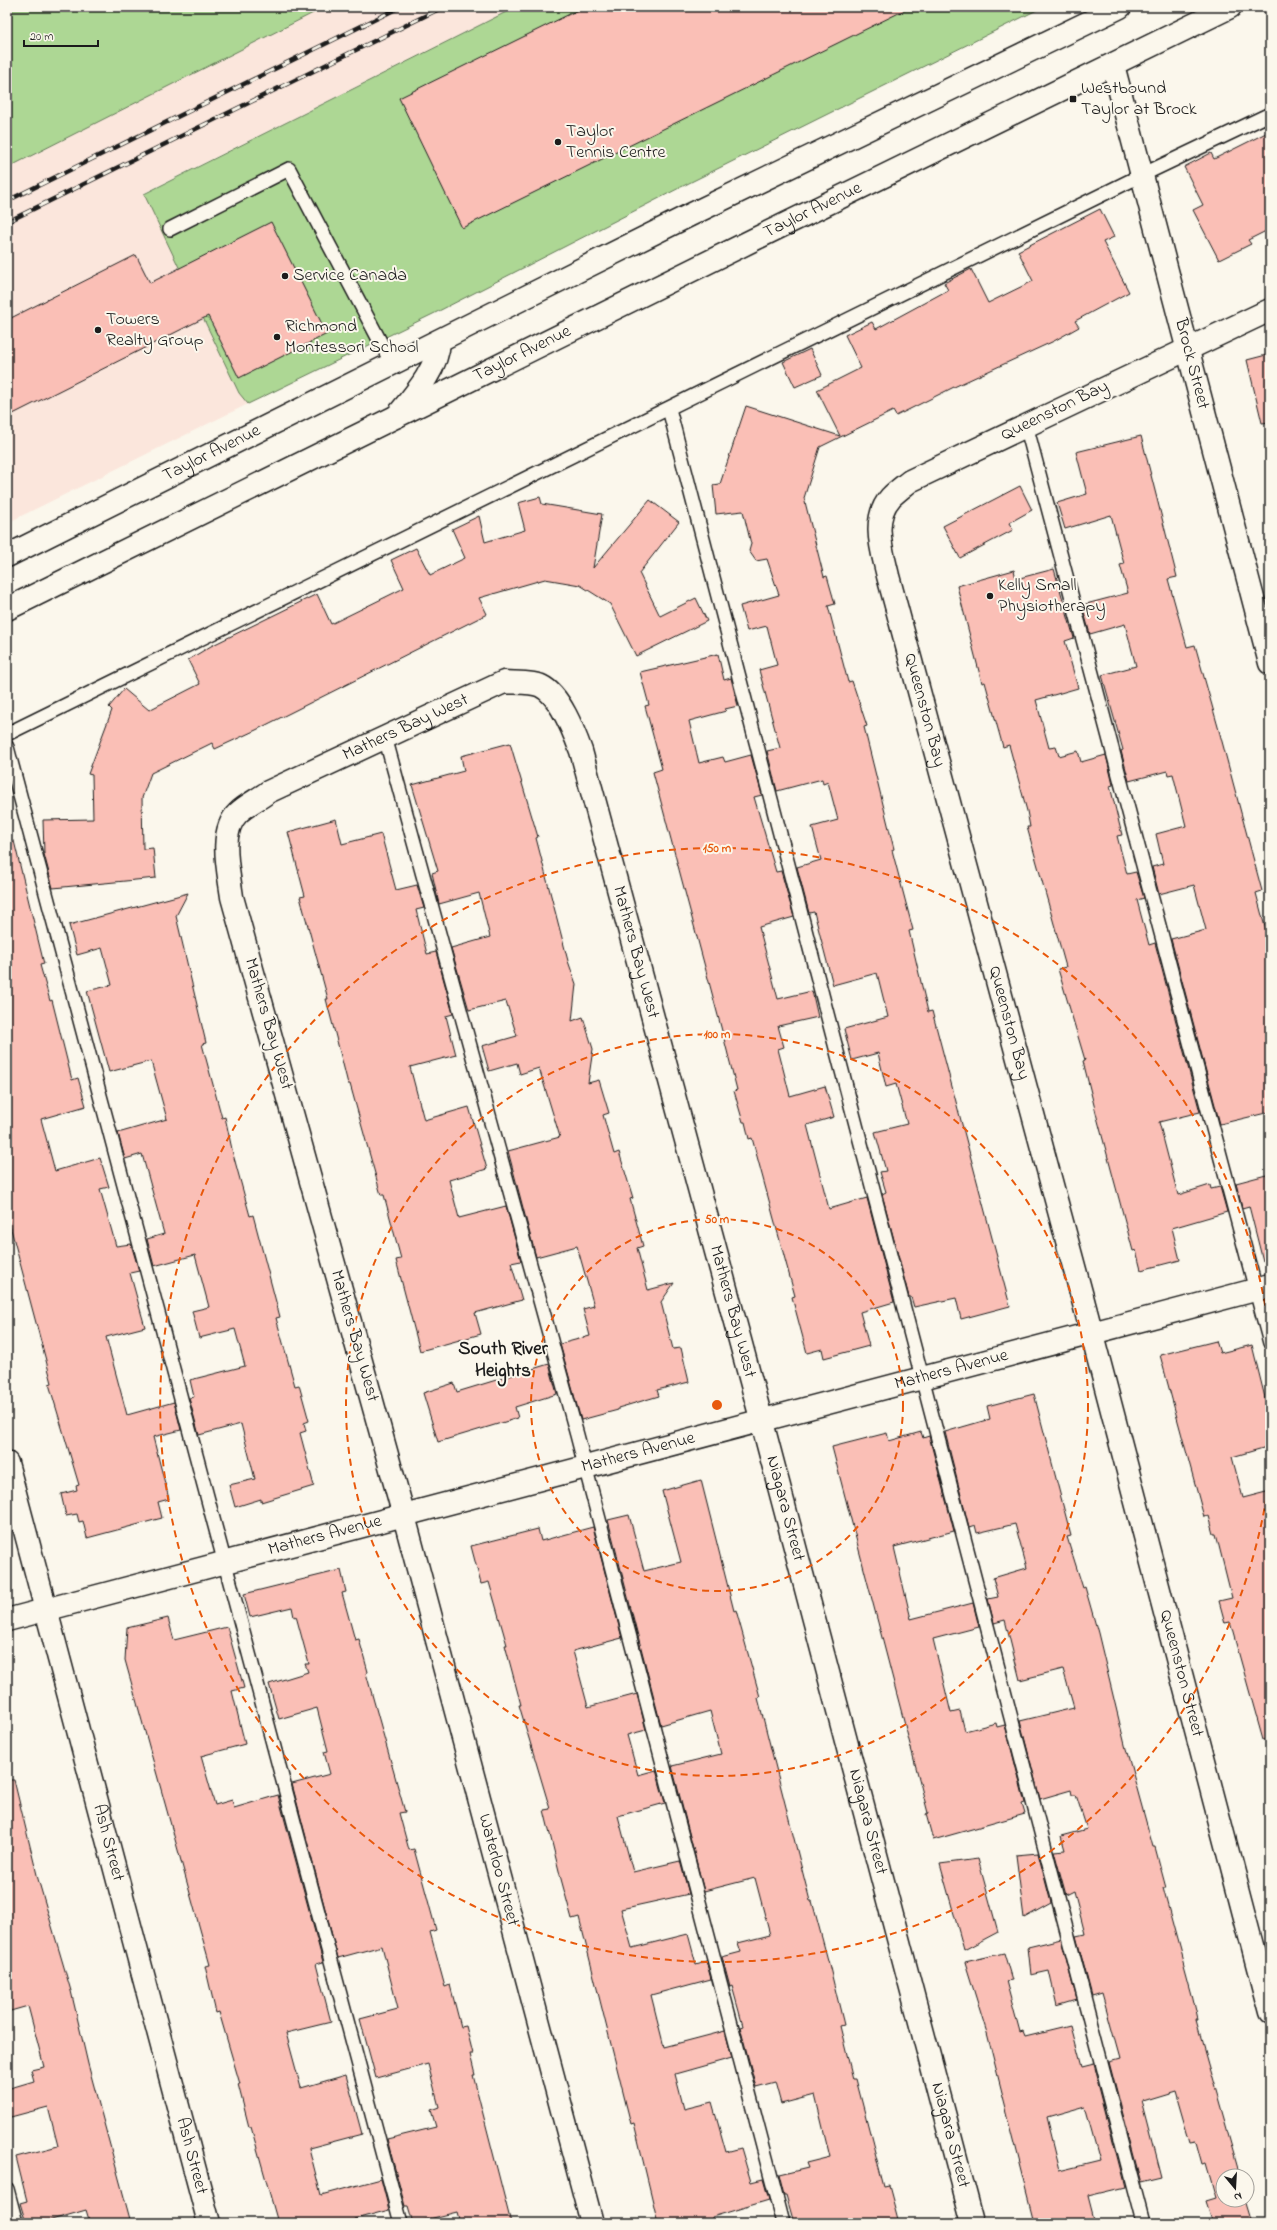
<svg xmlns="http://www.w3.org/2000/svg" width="1277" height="2230" viewBox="0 0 1277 2230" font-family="'Indie Flower',sans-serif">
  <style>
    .built { fill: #fbe6dc }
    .green { fill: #add794; stroke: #647a58 }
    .building { fill: #fabfb6; stroke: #1c1c1c; fill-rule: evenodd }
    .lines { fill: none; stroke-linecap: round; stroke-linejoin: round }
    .service-casing { stroke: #1c1c1c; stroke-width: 16 }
    .minor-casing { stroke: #1c1c1c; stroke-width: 25 }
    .tertiary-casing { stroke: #1c1c1c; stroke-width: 25 }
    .secondary-casing { stroke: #1c1c1c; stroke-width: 25 }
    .service { stroke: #fbf7ec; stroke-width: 13 }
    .minor { stroke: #fbf7ec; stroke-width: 22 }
    .tertiary { stroke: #fbf7ec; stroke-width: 22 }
    .secondary { stroke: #fbf7ec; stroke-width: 22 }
    .rail-casing { stroke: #1c1c1c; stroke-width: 4.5 }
    .rail { stroke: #fbf7ec; stroke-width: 3; stroke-dasharray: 9; stroke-linecap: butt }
    .ring { fill: none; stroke: #e8590c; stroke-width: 2; stroke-dasharray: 7 5 }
    .poi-dot { fill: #1c1c1c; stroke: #fbf7ec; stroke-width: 1.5 }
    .labels { text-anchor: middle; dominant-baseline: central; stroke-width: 4; stroke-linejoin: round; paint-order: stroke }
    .poi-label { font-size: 18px; fill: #1c1c1c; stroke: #fbf7ec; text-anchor: start }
    .street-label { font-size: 18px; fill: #1c1c1c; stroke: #fbf7ec }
    .neighbourhood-label { font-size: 19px; font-weight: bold; fill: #1c1c1c; stroke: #fbf7ec }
    .centre { fill: #e8590c; stroke: #fbf7ec; stroke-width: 2 }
    .ring-label { font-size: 12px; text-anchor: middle; font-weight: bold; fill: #e8590c; stroke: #fbf7ec; stroke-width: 4; stroke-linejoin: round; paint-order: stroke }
  </style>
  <rect width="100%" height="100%" fill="#fbf7ec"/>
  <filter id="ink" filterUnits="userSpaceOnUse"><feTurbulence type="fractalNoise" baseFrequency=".025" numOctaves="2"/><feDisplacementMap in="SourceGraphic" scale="8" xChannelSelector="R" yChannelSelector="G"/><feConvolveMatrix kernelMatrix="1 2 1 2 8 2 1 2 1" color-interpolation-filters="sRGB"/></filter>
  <g filter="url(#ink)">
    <path class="built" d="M 325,7 L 516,7 L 144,193 L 239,393 L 248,404 L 7,523 L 7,168 Z"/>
    <g class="green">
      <path d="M 7,7 L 325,7 L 7,168 Z"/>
      <path d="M 516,7 L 1043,7 L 689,183 L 433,314 L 248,404 L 239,393 L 144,194 Z"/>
    </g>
    <g class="building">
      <path d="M 584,7 L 911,7 L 462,228 L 399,98 Z"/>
      <path d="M 1270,131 L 1270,229 L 1248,240 L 1251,244 L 1219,260 L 1193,210 L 1203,205 L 1184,167 L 1211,153 L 1214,159 Z"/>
      <path d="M 1100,209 L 1114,237 L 1103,242 L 1129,292 L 1075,321 L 1079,327 L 1054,341 L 954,387 L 896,416 L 893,411 L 820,447 L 804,498 L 824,577 L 827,576 L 835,604 L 828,606 L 848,682 L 852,681 L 867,726 L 864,727 L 894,849 L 892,850 L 913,930 L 909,931 L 928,1012 L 932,1011 L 1010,1306 L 961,1319 L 956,1298 L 914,1307 L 911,1297 L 909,1297 L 882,1194 L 886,1192 L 880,1172 L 886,1171 L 875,1132 L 907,1124 L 896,1084 L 886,1087 L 878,1053 L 852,1060 L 844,1029 L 888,1017 L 877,973 L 833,985 L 814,912 L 809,913 L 797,867 L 821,860 L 812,827 L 838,820 L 828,782 L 823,784 L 822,779 L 777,791 L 767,751 L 780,748 L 759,670 L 777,665 L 767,626 L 747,631 L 740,606 L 779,595 L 767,559 L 756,561 L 749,551 L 751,544 L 743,511 L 716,514 L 713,485 L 720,484 L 746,406 L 840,436 L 817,390 L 861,368 L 845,335 L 872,322 L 876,329 L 948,290 L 944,283 L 971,269 L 988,303 L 1033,281 L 1018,251 Z"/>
      <path d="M 271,222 L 327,334 L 239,378 L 208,316 L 7,417 L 7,320 L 136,255 L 150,283 Z"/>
      <path d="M 810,349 L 822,375 L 795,387 L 783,362 Z"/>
      <path d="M 1270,354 L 1270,422 L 1262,423 L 1247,360 Z"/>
      <path d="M 1141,436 L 1177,577 L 1168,579 L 1187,647 L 1195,645 L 1220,734 L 1262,891 L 1256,893 L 1270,946 L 1270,1112 L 1220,1124 L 1171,939 L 1206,930 L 1194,885 L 1159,894 L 1152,867 L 1163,864 L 1156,834 L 1186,826 L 1173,774 L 1168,775 L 1167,771 L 1129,781 L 1121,751 L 1123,750 L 1102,675 L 1136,666 L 1125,624 L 1090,634 L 1082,605 L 1128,593 L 1120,565 L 1124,564 L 1111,515 L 1065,529 L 1057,503 L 1087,494 L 1076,452 Z"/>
      <path d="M 1020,486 L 1032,510 L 1009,523 L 1013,530 L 960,558 L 943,526 Z"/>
      <path d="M 540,497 L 542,504 L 602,514 L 593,568 L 650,500 L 679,522 L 639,573 L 660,616 L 696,598 L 707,621 L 636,656 L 610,604 L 580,585 L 545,579 L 479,598 L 487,614 L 256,730 L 215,749 L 212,743 L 151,773 L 142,798 L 143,849 L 153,848 L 156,878 L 53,888 L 44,854 L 43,820 L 93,819 L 92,775 L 88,774 L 112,710 L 109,707 L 124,689 L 149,710 L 200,684 L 188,660 L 211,646 L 317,594 L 331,624 L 404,588 L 391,560 L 416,548 L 430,575 L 465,558 L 452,529 L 479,516 L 485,542 L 525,530 L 518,503 Z"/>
      <path d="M 1054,569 L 1074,638 L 1065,641 L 1078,688 L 1036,700 L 1049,748 L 1056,747 L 1059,756 L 1078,751 L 1081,762 L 1106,755 L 1113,785 L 1110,786 L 1122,835 L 1117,836 L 1127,874 L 1136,872 L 1144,898 L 1137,900 L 1149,945 L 1155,943 L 1200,1112 L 1159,1122 L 1178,1195 L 1210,1185 L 1211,1189 L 1220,1187 L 1227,1212 L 1172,1228 L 1180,1260 L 1141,1270 L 1136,1250 L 1133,1251 L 1097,1117 L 1083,1061 L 1085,1060 L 1058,969 L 1066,967 L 1027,827 L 1030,827 L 1027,811 L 1009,745 L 1003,747 L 985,682 L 982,683 L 957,586 L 1014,570 L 1016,579 Z"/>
      <path d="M 718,654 L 724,680 L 731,678 L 738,706 L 725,709 L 726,711 L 689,721 L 699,763 L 723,757 L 725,762 L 751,755 L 762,795 L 754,797 L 776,872 L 781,871 L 794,917 L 759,927 L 778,999 L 812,991 L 818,1017 L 778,1026 L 784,1047 L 778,1049 L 790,1096 L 825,1086 L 834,1117 L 807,1125 L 829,1209 L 867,1198 L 894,1302 L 860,1312 L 869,1346 L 824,1358 L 822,1349 L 807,1353 L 792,1297 L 795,1296 L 752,1138 L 749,1139 L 745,1122 L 743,1122 L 734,1091 L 737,1090 L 721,1027 L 653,772 L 662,769 L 645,706 L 649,705 L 640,672 Z"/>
      <path d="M 510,743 L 538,837 L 536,838 L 568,961 L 576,984 L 572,1021 L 583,1017 L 593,1049 L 588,1083 L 599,1080 L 609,1113 L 603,1115 L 614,1154 L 619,1152 L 633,1198 L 630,1199 L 643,1246 L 637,1248 L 648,1290 L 674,1283 L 661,1302 L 673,1349 L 681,1348 L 689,1382 L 657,1390 L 659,1396 L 618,1408 L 618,1410 L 581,1420 L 560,1344 L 590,1336 L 583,1309 L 594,1306 L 577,1246 L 536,1257 L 508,1151 L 560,1137 L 539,1068 L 520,1074 L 517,1063 L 489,1071 L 482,1046 L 517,1036 L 506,1001 L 469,1010 L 451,948 L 490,937 L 479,893 L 439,904 L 432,873 L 438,871 L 412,785 L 464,771 L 461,756 Z"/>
      <path d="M 336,819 L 342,844 L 381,834 L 396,890 L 417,885 L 424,908 L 416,910 L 427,954 L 436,952 L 453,1014 L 446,1016 L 456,1055 L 410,1067 L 424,1120 L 469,1107 L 487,1169 L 449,1180 L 459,1218 L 506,1206 L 521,1261 L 511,1263 L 522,1300 L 475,1313 L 481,1334 L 420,1351 L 396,1260 L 401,1259 L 384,1195 L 381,1195 L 350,1084 L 348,1084 L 343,1064 L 326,999 L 328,999 L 300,897 L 305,896 L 288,832 Z"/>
      <path d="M 14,841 L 44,964 L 40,965 L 50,1001 L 52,1000 L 72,1080 L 78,1078 L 86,1106 L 41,1119 L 55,1171 L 100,1158 L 109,1187 L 100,1189 L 116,1246 L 131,1244 L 139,1271 L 130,1273 L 145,1327 L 106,1337 L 127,1415 L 174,1402 L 181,1430 L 153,1437 L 169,1499 L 158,1502 L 162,1518 L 87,1538 L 83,1521 L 79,1522 L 77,1514 L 66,1516 L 61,1494 L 77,1490 L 76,1486 L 79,1485 L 49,1384 L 52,1383 L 7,1214 L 7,842 Z"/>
      <path d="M 188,893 L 176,916 L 206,1043 L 202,1044 L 222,1118 L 225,1117 L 233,1154 L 250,1216 L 253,1215 L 280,1317 L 276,1318 L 295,1386 L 299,1385 L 309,1421 L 304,1423 L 306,1431 L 300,1433 L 314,1486 L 261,1502 L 261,1499 L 235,1507 L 229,1485 L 255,1479 L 241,1424 L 199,1435 L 189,1398 L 194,1397 L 190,1380 L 245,1366 L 235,1329 L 199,1338 L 192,1311 L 209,1307 L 195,1255 L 154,1266 L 147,1239 L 164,1234 L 142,1154 L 125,1159 L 118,1133 L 167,1119 L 151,1061 L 109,1072 L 87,991 L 112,985 L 102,948 L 77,955 L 69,925 Z"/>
      <path d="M 1270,1174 L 1270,1260 L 1263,1261 L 1249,1206 L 1242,1208 L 1236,1183 Z"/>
      <path d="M 1216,1341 L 1220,1353 L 1252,1345 L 1270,1418 L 1270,1446 L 1232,1457 L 1243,1498 L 1270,1491 L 1270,1739 L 1263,1740 L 1230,1622 L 1225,1623 L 1219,1601 L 1232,1598 L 1216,1534 L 1214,1534 L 1209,1516 L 1204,1517 L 1160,1355 Z"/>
      <path d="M 549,1364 L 557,1394 L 515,1407 L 518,1418 L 438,1442 L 423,1393 L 454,1383 L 457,1392 Z"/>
      <path d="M 1034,1394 L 1071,1536 L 1067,1537 L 1083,1588 L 1085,1587 L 1098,1633 L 1125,1745 L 1153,1847 L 1155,1847 L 1166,1888 L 1163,1888 L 1192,1995 L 1198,2021 L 1196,2021 L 1240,2176 L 1223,2176 L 1223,2200 L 1245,2200 L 1252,2223 L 1213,2223 L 1206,2201 L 1216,2198 L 1206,2163 L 1202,2164 L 1196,2142 L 1190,2143 L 1175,2091 L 1142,2101 L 1162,2178 L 1141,2183 L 1109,2061 L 1120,2058 L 1102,1993 L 1092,1996 L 1076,1936 L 1085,1934 L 1074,1891 L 1066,1895 L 1054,1851 L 1065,1850 L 1061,1836 L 1087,1829 L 1076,1795 L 1072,1795 L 1071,1790 L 1040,1799 L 1020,1721 L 1074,1708 L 1063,1669 L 1020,1680 L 1005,1620 L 994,1623 L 988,1599 L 998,1597 L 993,1578 L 1027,1568 L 1015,1524 L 977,1533 L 975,1525 L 969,1527 L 945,1432 L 990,1419 L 987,1406 Z"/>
      <path d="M 921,1432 L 923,1438 L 929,1436 L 954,1531 L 894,1547 L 911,1619 L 973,1603 L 979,1627 L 933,1639 L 951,1713 L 960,1711 L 965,1731 L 996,1723 L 997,1727 L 1005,1725 L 1025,1803 L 1022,1804 L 1025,1814 L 933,1840 L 926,1814 L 928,1813 L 832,1447 L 887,1433 L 889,1441 Z"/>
      <path d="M 701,1480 L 734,1611 L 736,1610 L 760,1697 L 758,1698 L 810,1901 L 812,1901 L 829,1964 L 844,2025 L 840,2026 L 853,2079 L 856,2079 L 884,2187 L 889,2186 L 899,2223 L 794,2223 L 786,2195 L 784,2195 L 779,2175 L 808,2168 L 806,2163 L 830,2157 L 815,2095 L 781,2104 L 775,2082 L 756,2087 L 740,2027 L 743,2026 L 732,1986 L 730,1987 L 722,1957 L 741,1952 L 738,1943 L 770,1935 L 755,1878 L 704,1891 L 672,1766 L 721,1754 L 710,1711 L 661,1725 L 608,1520 L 629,1515 L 644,1571 L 681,1562 L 662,1491 Z"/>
      <path d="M 593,1527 L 622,1638 L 573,1651 L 588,1707 L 637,1694 L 646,1730 L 627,1735 L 638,1775 L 656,1770 L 665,1803 L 618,1816 L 633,1872 L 680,1861 L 689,1894 L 621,1909 L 632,1948 L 688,1934 L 696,1964 L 706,1961 L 711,1979 L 651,1995 L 664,2047 L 725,2031 L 732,2058 L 675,2074 L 684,2109 L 712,2102 L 726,2152 L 741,2148 L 751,2182 L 763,2179 L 769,2200 L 712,2217 L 713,2223 L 658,2223 L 634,2123 L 631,2124 L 579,1917 L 572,1919 L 561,1879 L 544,1810 L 550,1809 L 519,1705 L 521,1705 L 505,1645 L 507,1645 L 489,1582 L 481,1584 L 471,1546 L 538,1529 L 541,1541 Z"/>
      <path d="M 341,1570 L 346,1592 L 342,1593 L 355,1640 L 359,1639 L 368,1672 L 366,1673 L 405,1812 L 399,1813 L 409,1850 L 414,1849 L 436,1930 L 430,1932 L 445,1987 L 450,1985 L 461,2027 L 466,2026 L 473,2054 L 470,2054 L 475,2075 L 473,2075 L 511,2223 L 460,2223 L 457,2212 L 413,2223 L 408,2206 L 405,2206 L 387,2139 L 436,2127 L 431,2110 L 439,2107 L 428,2064 L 376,2078 L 360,2019 L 398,2009 L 382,1946 L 338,1958 L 292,1784 L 330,1774 L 324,1752 L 328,1751 L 317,1708 L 279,1719 L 269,1684 L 308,1672 L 305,1664 L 309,1664 L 296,1616 L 294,1617 L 292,1607 L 250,1617 L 244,1594 Z"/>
      <path d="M 168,1618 L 174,1640 L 227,1627 L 244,1688 L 232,1691 L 245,1744 L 201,1756 L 215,1805 L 232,1800 L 234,1808 L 278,1795 L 323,1962 L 316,1964 L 331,2022 L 286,2033 L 301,2088 L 346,2075 L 362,2134 L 309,2148 L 321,2195 L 381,2179 L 389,2210 L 355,2219 L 356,2223 L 278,2223 L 251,2127 L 249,2127 L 238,2084 L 240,2084 L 219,2012 L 216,2013 L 205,1966 L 210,1965 L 125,1660 L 127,1628 Z"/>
      <path d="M 7,1780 L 14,1780 L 38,1879 L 71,1991 L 88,2064 L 131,2223 L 90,2223 L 86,2210 L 41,2223 L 26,2223 L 20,2203 L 27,2201 L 16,2157 L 58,2146 L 48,2107 L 7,2118 L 7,2089 L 34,2081 L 31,2070 L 44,2067 L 28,2006 L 7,2012 Z"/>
      <path d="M 1038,1853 L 1051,1903 L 1024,1918 L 1016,1855 Z"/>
      <path d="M 978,1859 L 998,1932 L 964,1950 L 940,1864 Z"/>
      <path d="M 1061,1939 L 1077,2000 L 1057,2006 L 1049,1971 L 1031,1975 L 1028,1947 Z"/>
      <path d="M 1004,1953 L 1012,1980 L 1006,1981 L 1020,2033 L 1023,2032 L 1025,2037 L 1070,2026 L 1081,2067 L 1093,2064 L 1125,2187 L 1088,2196 L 1095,2223 L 1035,2223 L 987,2033 L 965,1962 ZM 1085,2106 L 1100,2160 L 1059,2170 L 1046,2117 Z"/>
    </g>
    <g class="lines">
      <defs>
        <g id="service">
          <path d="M 170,229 L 289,169 L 392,364"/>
          <path d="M 669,409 L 1143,2223"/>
          <path d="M 1026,425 L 1270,1343"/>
          <path d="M 7,734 L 1142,175 L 1270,114"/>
          <path d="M 385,737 L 577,1435 L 783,2223"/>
          <path d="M 7,747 L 401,2223"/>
          <path d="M 7,2189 L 16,2223"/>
        </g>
        <g id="minor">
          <path id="s1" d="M 1113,65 L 1270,663"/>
          <path id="s2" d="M 1270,310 L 910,481 C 904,486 897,491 891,497 C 871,519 882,550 888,576 L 1083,1300 L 1270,2013"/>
          <path id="s3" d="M 7,1463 L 209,2223"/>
          <path id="s4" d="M 7,1620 L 1270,1286"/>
          <path id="s5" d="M 592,2223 L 404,1516 L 232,897 C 229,873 218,832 238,813 C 246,805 259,799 268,792 L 504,682 C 513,683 533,682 541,686 C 560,695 574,732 581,751 L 762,1422 L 973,2223"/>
        </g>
        <path id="tertiary" d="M 397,416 C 414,395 438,369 439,341"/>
        <g id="secondary">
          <path id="s6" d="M 7,556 L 690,215 L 1120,7"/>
          <path id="s7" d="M 7,609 L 755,239 L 1230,7"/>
        </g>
      </defs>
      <use href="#service" class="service-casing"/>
      <use href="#minor" class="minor-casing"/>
      <use href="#tertiary" class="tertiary-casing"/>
      <use href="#secondary" class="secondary-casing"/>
      <use href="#service" class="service"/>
      <use href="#minor" class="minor"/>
      <use href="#tertiary" class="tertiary"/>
      <use href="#secondary" class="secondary"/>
      <defs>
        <g id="rail">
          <path d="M 7,201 L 400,7"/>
          <path d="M 7,222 L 443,7"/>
        </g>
      </defs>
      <use href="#rail" class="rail-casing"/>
      <use href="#rail" class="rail"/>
    </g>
  </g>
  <g class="ring">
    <circle cx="717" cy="1405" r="186"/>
    <circle cx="717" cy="1405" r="371"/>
    <path d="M1270 1473A557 557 0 1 1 1270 1337"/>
  </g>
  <g class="poi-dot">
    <rect x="1069" y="95" width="8" height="8" rx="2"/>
    <circle cx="558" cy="142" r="4"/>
    <circle cx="285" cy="276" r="4"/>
    <circle cx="98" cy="330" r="4"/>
    <circle cx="277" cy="337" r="4"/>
    <circle cx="990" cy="596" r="4"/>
  </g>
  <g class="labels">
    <g class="poi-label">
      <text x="1081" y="89">Westbound<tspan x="1081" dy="21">Taylor at Brock</tspan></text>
      <text x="566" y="132">Taylor<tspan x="566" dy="21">Tennis Centre</tspan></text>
      <text x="293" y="276">Service Canada</text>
      <text x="106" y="320">Towers<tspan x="106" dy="21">Realty Group</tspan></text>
      <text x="285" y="327">Richmond<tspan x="285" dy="21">Montessori School</tspan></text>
      <text x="998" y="586">Kelly Small<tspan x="998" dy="21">Physiotherapy</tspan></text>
    </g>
    <g class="street-label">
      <text stroke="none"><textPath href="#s7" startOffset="899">Taylor Avenue</textPath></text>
      <text stroke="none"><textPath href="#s7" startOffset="575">Taylor Avenue</textPath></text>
      <text stroke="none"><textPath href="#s1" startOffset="309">Brock Street</textPath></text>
      <text transform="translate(1055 411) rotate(-26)">Queenston Bay</text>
      <text stroke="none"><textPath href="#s6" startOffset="229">Taylor Avenue</textPath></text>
      <text stroke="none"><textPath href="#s2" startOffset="645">Queenston Bay</textPath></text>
      <text stroke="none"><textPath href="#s5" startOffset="1650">Mathers Bay West</textPath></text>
      <text stroke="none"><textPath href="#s5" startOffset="2082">Mathers Bay West</textPath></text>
      <text stroke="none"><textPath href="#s2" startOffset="969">Queenston Bay</textPath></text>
      <text transform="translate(268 1024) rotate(74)">Mathers Bay West</text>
      <text stroke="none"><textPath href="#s5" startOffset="2454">Mathers Bay West</textPath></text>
      <text transform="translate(354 1336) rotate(74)">Mathers Bay West</text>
      <text stroke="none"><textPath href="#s4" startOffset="977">Mathers Avenue</textPath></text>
      <text stroke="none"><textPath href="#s4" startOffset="653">Mathers Avenue</textPath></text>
      <text stroke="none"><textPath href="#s5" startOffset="2658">Niagara Street</textPath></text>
      <text stroke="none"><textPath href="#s4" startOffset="329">Mathers Avenue</textPath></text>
      <text stroke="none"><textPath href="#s2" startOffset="1642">Queenston Street</textPath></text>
      <text stroke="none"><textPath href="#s5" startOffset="2982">Niagara Street</textPath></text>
      <text stroke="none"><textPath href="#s3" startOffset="393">Ash Street</textPath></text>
      <text transform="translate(498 1870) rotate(75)">Waterloo Street</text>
      <text stroke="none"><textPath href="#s5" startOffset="3306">Niagara Street</textPath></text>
      <text stroke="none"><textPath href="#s3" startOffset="717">Ash Street</textPath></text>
    </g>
    <g class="neighbourhood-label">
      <text x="503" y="1349">South River<tspan x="503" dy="22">Heights</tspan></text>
    </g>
  </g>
  <circle cx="717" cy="1405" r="6" class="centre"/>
  <g class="ring-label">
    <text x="717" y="852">150 m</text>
    <text x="717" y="1038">100 m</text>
    <text x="717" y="1223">50 m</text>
  </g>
  <rect width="1277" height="2230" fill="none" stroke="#fbf7ec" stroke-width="24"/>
  <rect x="12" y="12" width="1253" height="2206" fill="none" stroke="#1c1c1c" stroke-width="1.5" filter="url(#ink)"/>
  <g transform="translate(1235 2188) rotate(162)"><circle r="19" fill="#fbf7ec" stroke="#a29f99"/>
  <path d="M0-3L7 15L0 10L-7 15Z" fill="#1c1c1c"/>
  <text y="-6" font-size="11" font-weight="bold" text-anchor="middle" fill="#1c1c1c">N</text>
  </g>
  <path d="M24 40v6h74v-6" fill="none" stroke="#1c1c1c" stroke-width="2"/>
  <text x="30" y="40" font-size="12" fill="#1c1c1c" stroke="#fbf7ec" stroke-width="3" paint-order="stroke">20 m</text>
</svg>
